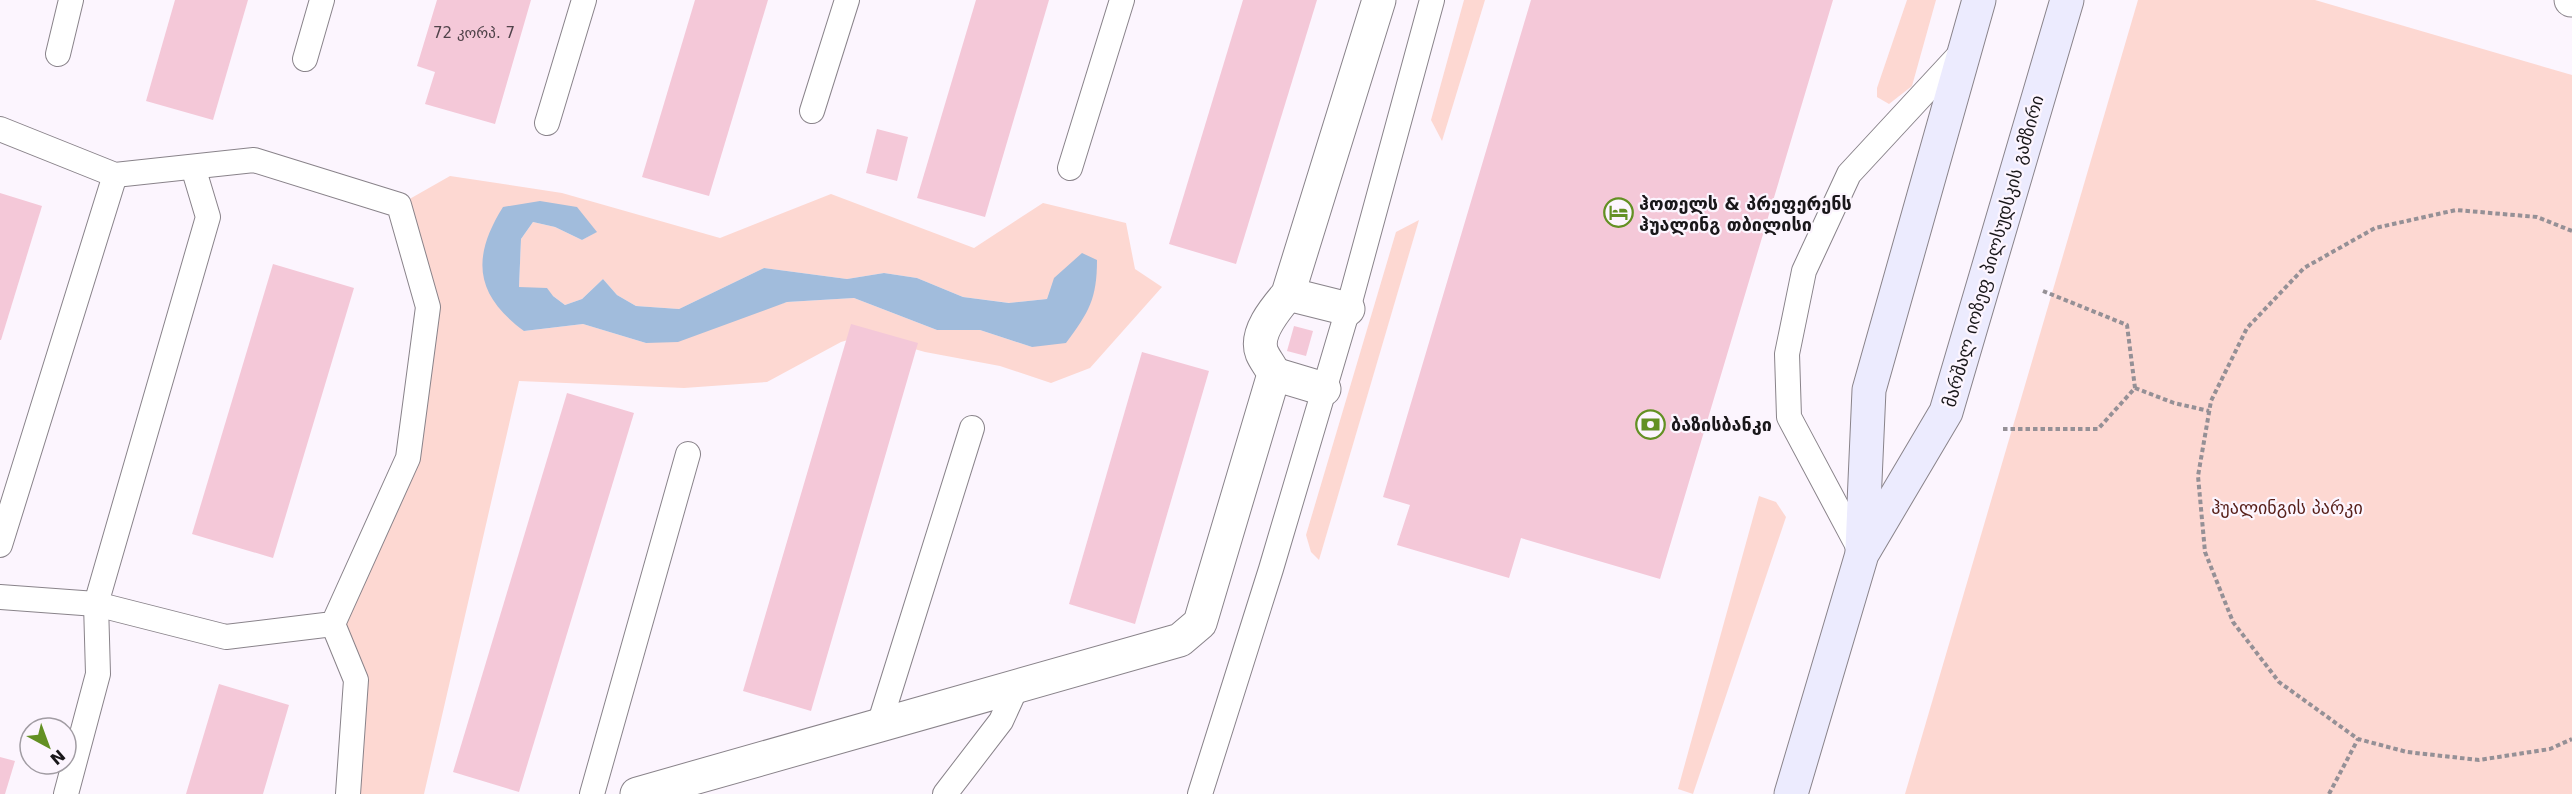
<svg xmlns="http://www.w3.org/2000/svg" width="2572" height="794" viewBox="0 0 2572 794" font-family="'DejaVu Sans','Noto Sans Georgian',sans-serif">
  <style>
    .green { fill: #fdd8d2; fill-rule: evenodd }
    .water { fill: #a1bcdc }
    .building { fill: #f4c8d8 }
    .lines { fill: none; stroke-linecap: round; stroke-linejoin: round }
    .service-casing { stroke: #89838a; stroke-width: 26 }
    .minor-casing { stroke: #89838a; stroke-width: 35 }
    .secondary-casing { stroke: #89838a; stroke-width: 35 }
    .path { stroke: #959096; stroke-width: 4; stroke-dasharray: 4.5 3; stroke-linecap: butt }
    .service { stroke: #fff; stroke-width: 24 }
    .minor { stroke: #fff; stroke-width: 33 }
    .secondary { stroke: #ecebfe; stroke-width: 33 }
    .labels { text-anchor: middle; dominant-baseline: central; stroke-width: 4.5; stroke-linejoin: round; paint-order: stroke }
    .number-label { font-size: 15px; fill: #50434a }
    .poi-label { font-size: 18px; font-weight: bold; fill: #19171a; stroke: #fcf5fe; text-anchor: start }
    .street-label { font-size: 18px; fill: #19171a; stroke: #fcf5fe }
    .park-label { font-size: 18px; fill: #571f19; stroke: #fcf5fe }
  </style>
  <rect width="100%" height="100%" fill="#fcf5fe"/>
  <g class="green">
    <path d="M 1464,0 L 1485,0 L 1442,141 L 1431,120 Z"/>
    <path d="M 1907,0 L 1936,0 L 1912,86 L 1889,104 L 1877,97 L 1877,88 Z"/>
    <path d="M 2138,0 L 2315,0 L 2572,75 L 2572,794 L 1905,794 Z"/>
    <path d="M 450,176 L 562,193 L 720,238 L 831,194 L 974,248 L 1043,203 L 1126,223 L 1135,269 L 1162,287 L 1090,368 L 1051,383 L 1000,366 L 925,352 L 865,335 L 841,342 L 767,382 L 684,388 L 519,381 L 424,794 L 348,794 L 356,680 L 333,624 L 408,458 L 428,307 L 399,205 ZM 503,207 L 596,232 L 582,240 L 555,227 L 533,222 L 521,239 L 519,287 L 553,296 L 565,305 L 582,299 L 603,279 L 617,295 L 636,306 L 679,309 L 764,268 L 847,279 L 884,273 L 917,278 L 963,297 L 1010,303 L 1047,299 L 1054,278 L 1032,347 L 980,330 L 937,330 L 854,298 L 787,302 L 646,343 L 583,324 L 524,331 Z"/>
    <path d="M 1419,220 L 1319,560 L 1311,552 L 1306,535 L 1396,232 Z"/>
    <path d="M 1759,496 L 1776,502 L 1786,517 L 1693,794 L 1678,789 Z"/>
  </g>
  <path class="water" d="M 540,201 L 577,207 L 597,232 L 582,240 L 555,227 L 533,222 L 521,239 L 519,287 L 547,288 L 553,296 L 565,305 L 582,299 L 603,279 L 617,295 L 636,306 L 679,309 L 764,268 L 847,279 L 884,273 L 917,278 L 963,297 L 1009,303 L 1047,299 L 1054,278 L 1082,253 L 1097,260 C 1097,299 1089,312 1066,343 L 1032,347 L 980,330 L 937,330 L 854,298 L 787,302 L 678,342 L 646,343 L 583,324 L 524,331 C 475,295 471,258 503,207 Z"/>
  <g class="building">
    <path d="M 175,0 L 248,0 L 213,120 L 146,101 Z"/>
    <path d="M 437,0 L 531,0 L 495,124 L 425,104 L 435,72 L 417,66 Z"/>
    <path d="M 695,0 L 768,0 L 709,196 L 642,177 Z"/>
    <path d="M 976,0 L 1049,0 L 985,217 L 917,198 Z"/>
    <path d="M 1243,0 L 1317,0 L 1236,264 L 1169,244 Z"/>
    <path d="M 1531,0 L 1833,0 L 1660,579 L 1521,538 L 1509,578 L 1397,545 L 1410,505 L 1383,497 Z"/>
    <path d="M 877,129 L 908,137 L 897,181 L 866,173 Z"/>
    <path d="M 0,193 L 42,206 L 1,340 L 0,340 Z"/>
    <path d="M 273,264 L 354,288 L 273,558 L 192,534 Z"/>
    <path d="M 851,324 L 918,343 L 811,711 L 743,691 Z"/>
    <path d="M 1294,326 L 1313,331 L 1306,356 L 1287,351 Z"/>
    <path d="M 1142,352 L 1209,371 L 1135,624 L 1069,604 Z"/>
    <path d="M 567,393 L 634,413 L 519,792 L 453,772 Z"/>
    <path d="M 219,684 L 289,705 L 263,794 L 186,794 Z"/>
    <path d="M 0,757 L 15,761 L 5,794 L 0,794 Z"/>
  </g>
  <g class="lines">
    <defs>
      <g id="service">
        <path d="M 58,54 L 71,0"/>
        <path d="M 305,59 L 322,0"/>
        <path d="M 812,111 L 847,0"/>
        <path d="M 547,123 L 584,0"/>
        <path d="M 0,129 L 115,175 L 254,160 L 399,205 L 428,307 L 408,458 L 333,624 L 226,637 L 96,604 L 0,597"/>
        <path d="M 1070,168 L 1122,0"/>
        <path d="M 0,545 L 115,175"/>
        <path d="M 1861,552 L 1789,417 L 1787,354 L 1804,271 L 1849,174 L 1962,52"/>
        <path d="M 333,624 L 356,680 L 348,794"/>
        <path d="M 879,725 L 972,428"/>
        <path d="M 66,794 L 98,674 L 96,604 L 208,217 L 193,167"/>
        <path d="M 592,794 L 688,454"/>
        <path d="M 945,794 L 1001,721 L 1017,686"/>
        <path d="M 1200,794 L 1271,569 L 1348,309 L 1432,0"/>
      </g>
      <g id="minor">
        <path d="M 2571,0 L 2572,0"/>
        <path d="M 1288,294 L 1348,309"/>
        <path d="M 1274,374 L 1324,389"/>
        <path d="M 637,794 L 1180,640 L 1200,623 L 1274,374 C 1271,367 1265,360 1262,353 C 1254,333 1277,307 1288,294 L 1379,0"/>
      </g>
      <g id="secondary">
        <path d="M 1862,549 L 1869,390 L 1979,0"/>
        <path d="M 1791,794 L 1862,554 L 1946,412 L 2067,0"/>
      </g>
    </defs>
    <use href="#service" class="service-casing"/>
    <use href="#minor" class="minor-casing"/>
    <use href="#secondary" class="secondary-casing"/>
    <g class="path">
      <path d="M 2572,231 L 2537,217 L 2456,210 L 2375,228 L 2304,268 L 2247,328 L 2211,401 L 2198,476 L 2205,552 L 2233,622 L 2279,682 L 2358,739 L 2407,752 L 2479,760 L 2550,749 L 2572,739"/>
      <path d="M 2135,388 L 2174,403 L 2209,411"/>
      <path d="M 2003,429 L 2098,429 L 2135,388 L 2127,325 L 2043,291"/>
      <path d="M 2329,794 L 2358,739"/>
    </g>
    <use href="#service" class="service"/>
    <use href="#minor" class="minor"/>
    <use href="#secondary" class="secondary"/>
  </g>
  <defs>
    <symbol id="hotel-ring" viewBox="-11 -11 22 22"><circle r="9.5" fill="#fcf5fe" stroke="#639023" stroke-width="1.5"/><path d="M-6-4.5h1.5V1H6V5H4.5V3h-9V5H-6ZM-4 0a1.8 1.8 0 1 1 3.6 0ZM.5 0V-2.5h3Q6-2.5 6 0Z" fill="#639023"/></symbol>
    <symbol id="bank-ring" viewBox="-11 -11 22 22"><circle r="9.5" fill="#fcf5fe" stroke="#639023" stroke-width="1.5"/><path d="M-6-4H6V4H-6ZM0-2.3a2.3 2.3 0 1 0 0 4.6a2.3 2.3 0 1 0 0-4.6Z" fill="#639023"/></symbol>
  </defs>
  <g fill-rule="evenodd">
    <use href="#hotel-ring" x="1602" y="196" width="33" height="33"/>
    <use href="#bank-ring" x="1634" y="408" width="33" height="33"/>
  </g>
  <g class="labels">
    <g class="number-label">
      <text x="474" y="33">72 კორპ. 7</text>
    </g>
    <g class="poi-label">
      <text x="1639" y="203">ჰოთელს &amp; პრეფერენს<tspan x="1639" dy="21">ჰუალინგ თბილისი</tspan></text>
      <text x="1671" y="424">ბაზისბანკი</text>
    </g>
    <g class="street-label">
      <text transform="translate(1993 251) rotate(-74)">მარშალ იოზეფ პილსუდსკის გამზირი</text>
    </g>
    <g class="park-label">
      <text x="2287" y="507">ჰუალინგის პარკი</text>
    </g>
  </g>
  <g transform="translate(48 746) rotate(139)"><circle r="28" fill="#fcf5fe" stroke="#a19ca3" stroke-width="1.5"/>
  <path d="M0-4.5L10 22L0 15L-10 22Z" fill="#639023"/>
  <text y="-9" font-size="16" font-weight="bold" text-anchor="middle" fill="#19171a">N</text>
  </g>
</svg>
